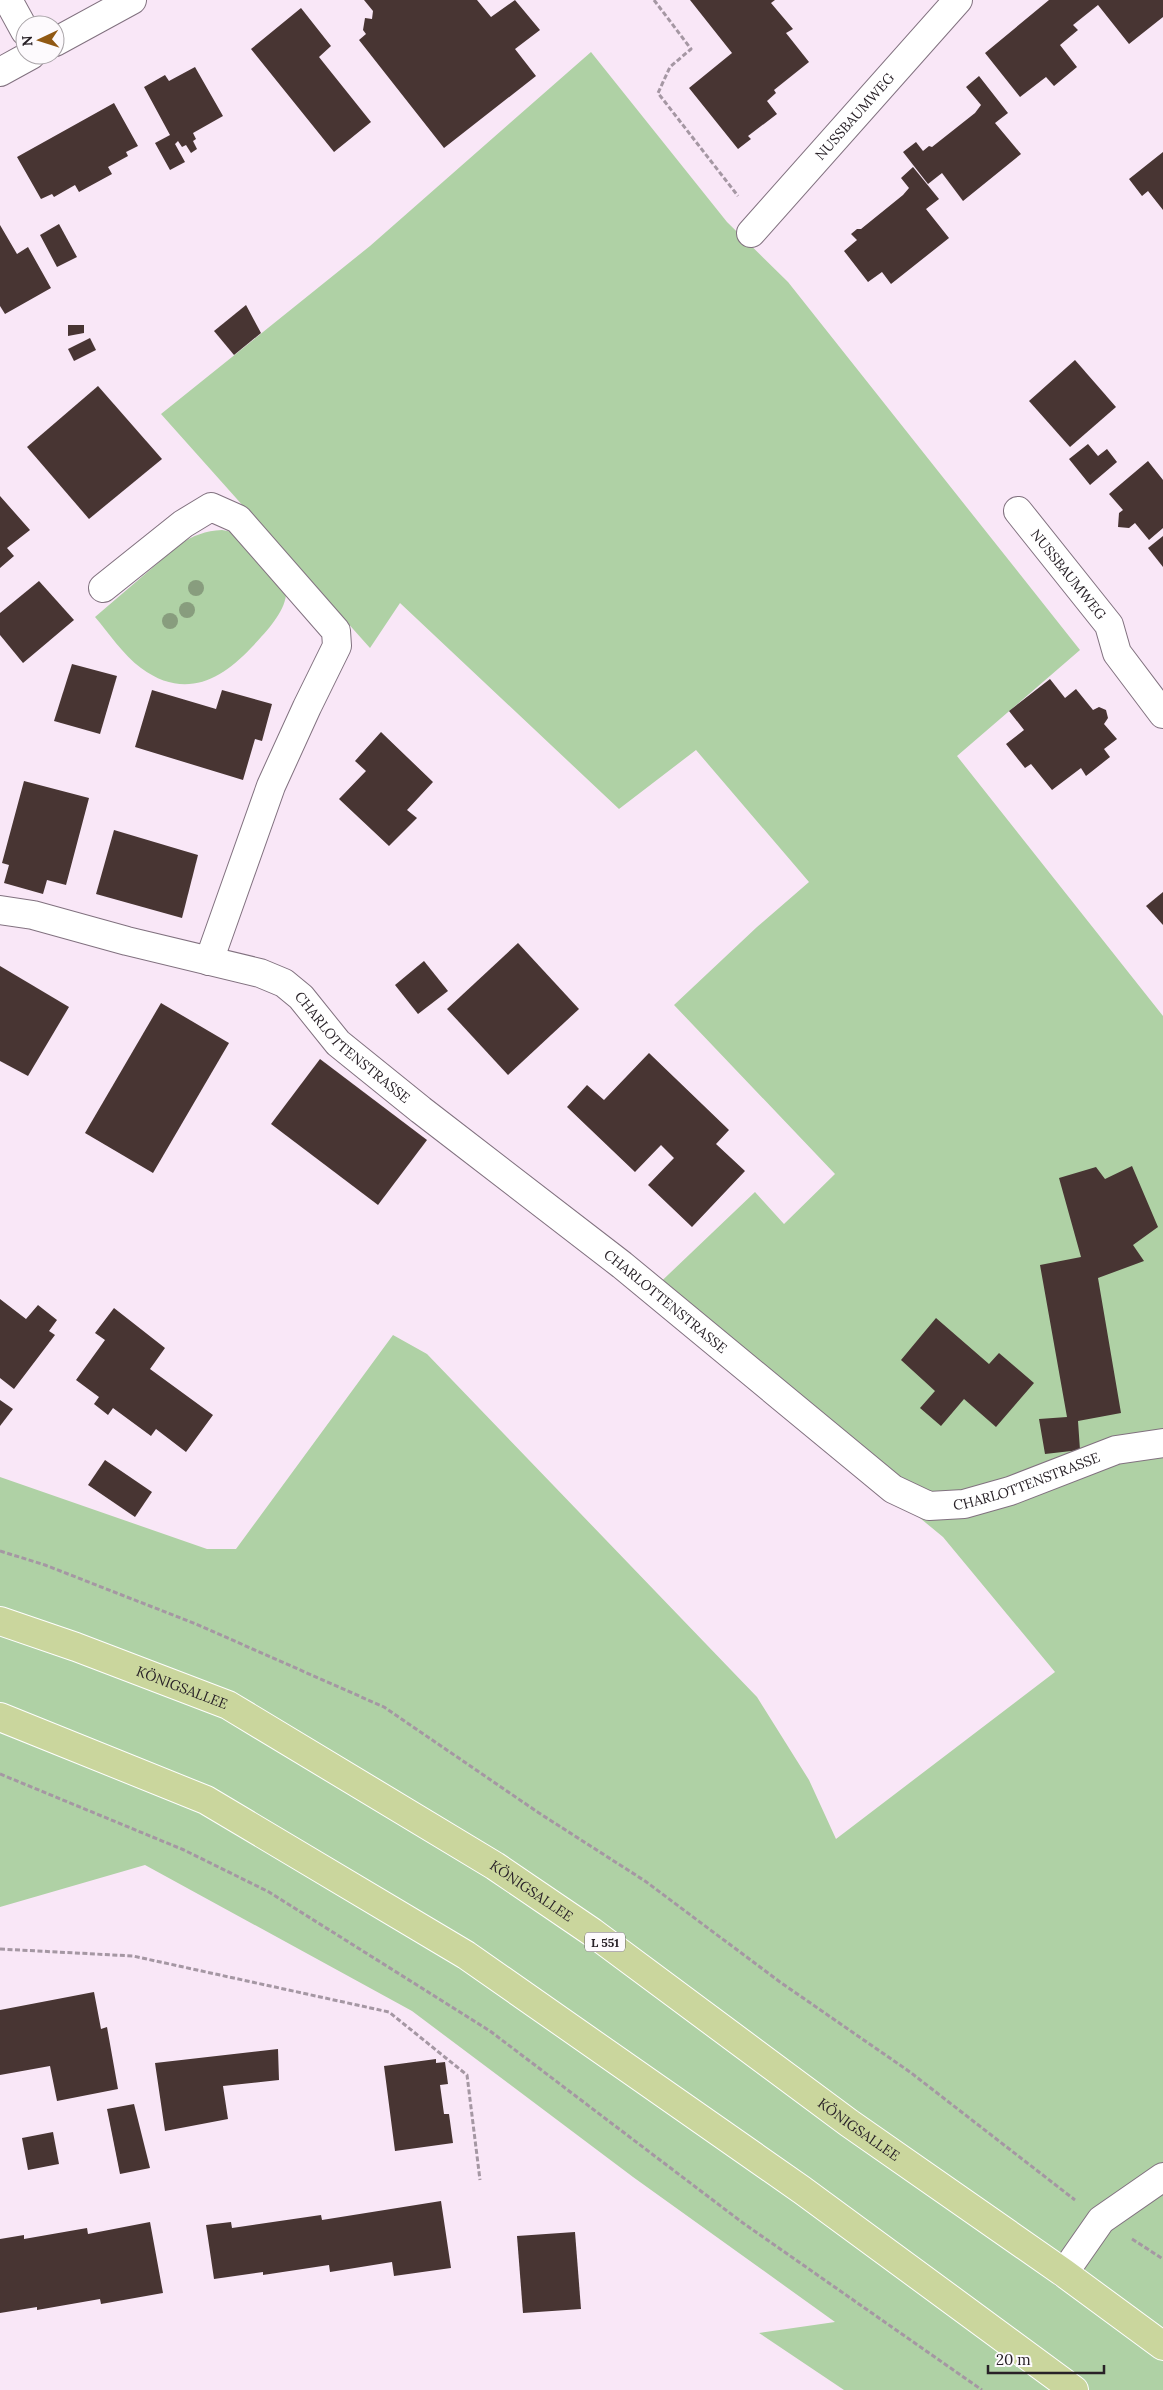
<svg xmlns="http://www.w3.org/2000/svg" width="1163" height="2390" viewBox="0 0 1163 2390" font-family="Lora,serif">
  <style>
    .green { fill: #afd1a5 }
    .building { fill: #483533 }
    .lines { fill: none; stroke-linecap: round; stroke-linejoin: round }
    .street-casing { stroke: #81717f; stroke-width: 30 }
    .primary-casing { stroke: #fff; stroke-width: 30 }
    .path { stroke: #a597a3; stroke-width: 3; stroke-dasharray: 5 2.5; stroke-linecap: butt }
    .street { stroke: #fff; stroke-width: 28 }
    .primary { stroke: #cad69d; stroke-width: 28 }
    .tree { fill: #889d7e }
    .labels { text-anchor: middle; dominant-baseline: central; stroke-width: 5; stroke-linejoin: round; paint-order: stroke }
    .shield { fill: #fdfafd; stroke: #686267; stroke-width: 1 }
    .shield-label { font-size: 12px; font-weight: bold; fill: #282127 }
    .street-label { font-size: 14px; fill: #282127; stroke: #fdfafd }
  </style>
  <rect width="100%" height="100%" fill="#f9e7f7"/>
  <g class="green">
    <path d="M 591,52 L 727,222 L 788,282 L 1080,650 L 957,756 L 1163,1016 L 1163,2390 L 844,2390 L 759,2333 L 835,2322 L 633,2177 L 412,2011 L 145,1865 L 0,1907 L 0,1477 L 207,1549 L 236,1549 L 393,1335 L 427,1354 L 757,1697 L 809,1780 L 836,1839 L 1055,1672 L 943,1537 L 648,1294 L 755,1192 L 784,1224 L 835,1174 L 674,1005 L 757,927 L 809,882 L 696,750 L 619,809 L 400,603 L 370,648 L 161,414 L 370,246 Z"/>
    <path d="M 222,530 L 238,533 L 286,595 C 284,614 264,634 251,648 C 219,682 183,699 141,668 C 123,655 109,633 95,617 L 179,545 C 194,535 205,531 222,530 Z"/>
  </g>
  <g class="building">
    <path d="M 364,0 L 477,0 L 491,17 L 515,0 L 540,30 L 515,49 L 536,76 L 444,148 L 359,40 L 366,34 L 363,30 L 365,18 L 372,19 L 373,11 Z"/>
    <path d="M 690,0 L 775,0 L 771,3 L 793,29 L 786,33 L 809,62 L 774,90 L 776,93 L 767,101 L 777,114 L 748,136 L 751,139 L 738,149 L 689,88 L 732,53 Z"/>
    <path d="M 1049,0 L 1163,0 L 1163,17 L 1129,44 L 1098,5 L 1073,25 L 1078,30 L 1060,45 L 1077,67 L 1054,86 L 1046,77 L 1020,97 L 985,53 Z"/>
    <path d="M 301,8 L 331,46 L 319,57 L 371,122 L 334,152 L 251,49 Z"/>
    <path d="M 195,67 L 223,116 L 193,133 L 196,139 L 193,141 L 197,149 L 191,153 L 186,145 L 182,147 L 178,141 L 175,144 L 185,162 L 170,170 L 155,143 L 170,135 L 144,87 L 165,75 L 169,81 Z"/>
    <path d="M 979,76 L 1008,113 L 995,123 L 1021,154 L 963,201 L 942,173 L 928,184 L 903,152 L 916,142 L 923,151 L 929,146 L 932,147 L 975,113 L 981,105 L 966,87 Z"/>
    <path d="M 114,103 L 138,146 L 126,152 L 128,156 L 108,167 L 112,174 L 79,192 L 75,185 L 54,197 L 52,194 L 41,199 L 17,157 Z"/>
    <path d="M 1163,152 L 1163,210 L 1148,191 L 1142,196 L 1129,179 Z"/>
    <path d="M 913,167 L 939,199 L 926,209 L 949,238 L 891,284 L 882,272 L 868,282 L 844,251 L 857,240 L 851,234 L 857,229 L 861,229 L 903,195 L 909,188 L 901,178 Z"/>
    <path d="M 59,224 L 77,257 L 57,267 L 40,235 Z"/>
    <path d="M 0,225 L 17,254 L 28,247 L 51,288 L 5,314 L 0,306 Z"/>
    <path d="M 246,305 L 261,333 L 234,355 L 214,331 Z"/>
    <path d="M 68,325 L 84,325 L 84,333 L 68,336 Z"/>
    <path d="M 90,338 L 96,350 L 74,361 L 68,349 Z"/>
    <path d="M 1075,360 L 1116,407 L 1070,447 L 1029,401 Z"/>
    <path d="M 98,386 L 162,459 L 89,519 L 27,447 Z"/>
    <path d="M 1088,444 L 1098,456 L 1107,449 L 1117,462 L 1090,485 L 1069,459 Z"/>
    <path d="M 1148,461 L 1163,480 L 1163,528 L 1149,540 L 1135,523 L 1129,528 L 1118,527 L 1119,513 L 1123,510 L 1109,494 Z"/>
    <path d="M 0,496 L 30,530 L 7,548 L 14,556 L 0,568 Z"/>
    <path d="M 1163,536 L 1163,567 L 1148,548 Z"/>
    <path d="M 39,581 L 74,620 L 23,663 L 0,635 L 0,613 Z"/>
    <path d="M 72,664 L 117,676 L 100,734 L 54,721 Z"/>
    <path d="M 1050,679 L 1065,698 L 1076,689 L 1093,710 L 1099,707 L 1106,710 L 1108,718 L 1104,724 L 1117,739 L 1104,749 L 1110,757 L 1086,776 L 1081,768 L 1052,790 L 1031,764 L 1025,768 L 1006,744 L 1024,730 L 1009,711 Z"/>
    <path d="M 152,690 L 216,709 L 222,690 L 272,704 L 262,741 L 255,739 L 243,780 L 135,747 Z"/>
    <path d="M 381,732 L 433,782 L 407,810 L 417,818 L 389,846 L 339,799 L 366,771 L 355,761 Z"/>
    <path d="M 24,781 L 89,798 L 66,885 L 47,880 L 43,894 L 4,883 L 9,865 L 2,863 Z"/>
    <path d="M 114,830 L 198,855 L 182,918 L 96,894 Z"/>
    <path d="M 1163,892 L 1163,925 L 1146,906 Z"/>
    <path d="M 518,943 L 579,1009 L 508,1075 L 447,1009 Z"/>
    <path d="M 424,961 L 448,991 L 418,1014 L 395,985 Z"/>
    <path d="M 0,966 L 69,1007 L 28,1076 L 0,1061 Z"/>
    <path d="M 161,1003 L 229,1043 L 153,1173 L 85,1133 Z"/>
    <path d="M 649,1053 L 729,1130 L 716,1144 L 745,1171 L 692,1227 L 648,1185 L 674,1158 L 661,1145 L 635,1172 L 567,1107 L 587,1085 L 604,1100 Z"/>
    <path d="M 320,1059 L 427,1140 L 378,1205 L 271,1124 Z"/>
    <path d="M 1132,1166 L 1158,1227 L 1133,1245 L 1144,1261 L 1098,1278 L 1121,1413 L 1078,1421 L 1080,1450 L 1045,1454 L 1039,1419 L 1067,1417 L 1040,1265 L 1081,1257 L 1059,1178 L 1096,1167 L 1105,1179 Z"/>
    <path d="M 0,1299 L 26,1319 L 38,1305 L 57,1320 L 49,1331 L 55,1335 L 14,1389 L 0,1378 Z"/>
    <path d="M 114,1308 L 165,1348 L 150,1369 L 213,1415 L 186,1452 L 156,1429 L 151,1436 L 113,1408 L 108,1415 L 94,1404 L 99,1397 L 76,1380 L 105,1340 L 95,1333 Z"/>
    <path d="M 936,1318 L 989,1364 L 999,1353 L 1034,1383 L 996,1427 L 964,1399 L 941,1426 L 920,1408 L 935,1391 L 901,1360 Z"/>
    <path d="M 0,1400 L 13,1409 L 0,1426 Z"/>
    <path d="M 105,1460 L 152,1492 L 135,1517 L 88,1485 Z"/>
    <path d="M 94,1992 L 101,2029 L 107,2027 L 118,2089 L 57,2101 L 50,2066 L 0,2075 L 0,2010 Z"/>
    <path d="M 278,2049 L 279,2080 L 223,2086 L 228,2119 L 165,2131 L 155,2063 Z"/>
    <path d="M 436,2059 L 436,2063 L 445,2062 L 448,2084 L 440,2085 L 444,2114 L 449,2114 L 453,2143 L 395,2151 L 384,2066 Z"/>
    <path d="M 134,2104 L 150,2168 L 120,2174 L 107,2109 Z"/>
    <path d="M 53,2132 L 59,2164 L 28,2170 L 22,2138 Z"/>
    <path d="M 441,2201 L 451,2268 L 394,2276 L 392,2262 L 330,2272 L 329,2265 L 263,2275 L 263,2272 L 214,2279 L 206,2225 L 231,2222 L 232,2228 L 321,2215 L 322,2220 Z"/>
    <path d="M 150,2222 L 163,2293 L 101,2304 L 100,2299 L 37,2310 L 37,2307 L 0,2313 L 0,2239 L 24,2235 L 24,2239 L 87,2228 L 88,2234 Z"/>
    <path d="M 575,2232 L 581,2309 L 523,2313 L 517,2236 Z"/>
  </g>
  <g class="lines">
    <defs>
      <g id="street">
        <path d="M 8,0 L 25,31"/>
        <path d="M 55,42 L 132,0"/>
        <path d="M 0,72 L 31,55"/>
        <path id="s1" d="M 751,233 L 958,0"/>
        <path id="s2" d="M 1018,511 L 1109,625 L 1117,653 L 1163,714"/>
        <path d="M 103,588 L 183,524 L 211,507 L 238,519 L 336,631 L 337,646 L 307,707 L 271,786 L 209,961"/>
        <path id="s3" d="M 0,910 L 33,915 L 127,941 L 260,973 L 284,983 L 301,997 L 338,1043 L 421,1110 L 622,1265 L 893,1489 L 929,1506 L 964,1504 L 1010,1491 L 1116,1450 L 1163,1443"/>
        <path d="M 1064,2273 L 1101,2220 L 1163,2177"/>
      </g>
      <g id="primary">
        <path id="s4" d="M 0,1621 L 76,1647 L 228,1705 L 495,1866 L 592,1932 L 849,2123 L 1064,2273 L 1163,2346"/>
        <path d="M 0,1717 L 206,1800 L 466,1955 L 802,2190 L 1074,2390"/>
      </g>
    </defs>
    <use href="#street" class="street-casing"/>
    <use href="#primary" class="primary-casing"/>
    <g class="path">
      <path d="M 654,0 L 691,49 L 670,67 L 658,93 L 738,196"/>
      <path d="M 0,1551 L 45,1565 L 196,1624 L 384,1707 L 539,1813 L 645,1881 L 780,1982 L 910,2072 L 1075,2200"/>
      <path d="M 0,1774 L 184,1850 L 269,1892 L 490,2031 L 743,2223 L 982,2390"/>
      <path d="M 0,1949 L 133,1956 L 389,2012 L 467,2075 L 480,2180"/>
      <path d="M 1132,2239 L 1163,2259"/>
    </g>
    <use href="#street" class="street"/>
    <use href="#primary" class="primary"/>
  </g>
  <g class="tree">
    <circle cx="196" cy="588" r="8"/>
    <circle cx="187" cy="610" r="8"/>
    <circle cx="170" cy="621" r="8"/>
  </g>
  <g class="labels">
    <rect class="shield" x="585" y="1932.5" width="40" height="19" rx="4"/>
    <g class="shield-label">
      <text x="605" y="1942">L 551</text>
    </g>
    <g class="street-label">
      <text stroke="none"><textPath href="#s1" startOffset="156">NUSSBAUMWEG</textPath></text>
      <text stroke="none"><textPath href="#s2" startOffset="81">NUSSBAUMWEG</textPath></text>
      <text stroke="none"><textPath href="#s3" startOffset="388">CHARLOTTENSTRASSE</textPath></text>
      <text stroke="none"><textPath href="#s3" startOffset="792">CHARLOTTENSTRASSE</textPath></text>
      <text stroke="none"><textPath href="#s3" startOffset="1228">CHARLOTTENSTRASSE</textPath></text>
      <text stroke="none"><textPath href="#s4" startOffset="194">KÖNIGSALLEE</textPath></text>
      <text stroke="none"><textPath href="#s4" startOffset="599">KÖNIGSALLEE</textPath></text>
      <text stroke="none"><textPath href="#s4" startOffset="1004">KÖNIGSALLEE</textPath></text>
    </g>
  </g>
  <g transform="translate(40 40) rotate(266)"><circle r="24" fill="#fdfafd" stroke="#a8a3a7"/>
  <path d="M0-4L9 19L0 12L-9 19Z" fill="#915913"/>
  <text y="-8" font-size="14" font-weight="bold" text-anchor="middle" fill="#282127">N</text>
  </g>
  <path d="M988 2365v8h116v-8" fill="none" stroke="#282127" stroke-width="2.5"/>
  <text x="996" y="2365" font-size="15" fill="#282127" stroke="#fdfafd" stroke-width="4" paint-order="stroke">20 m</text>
</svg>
